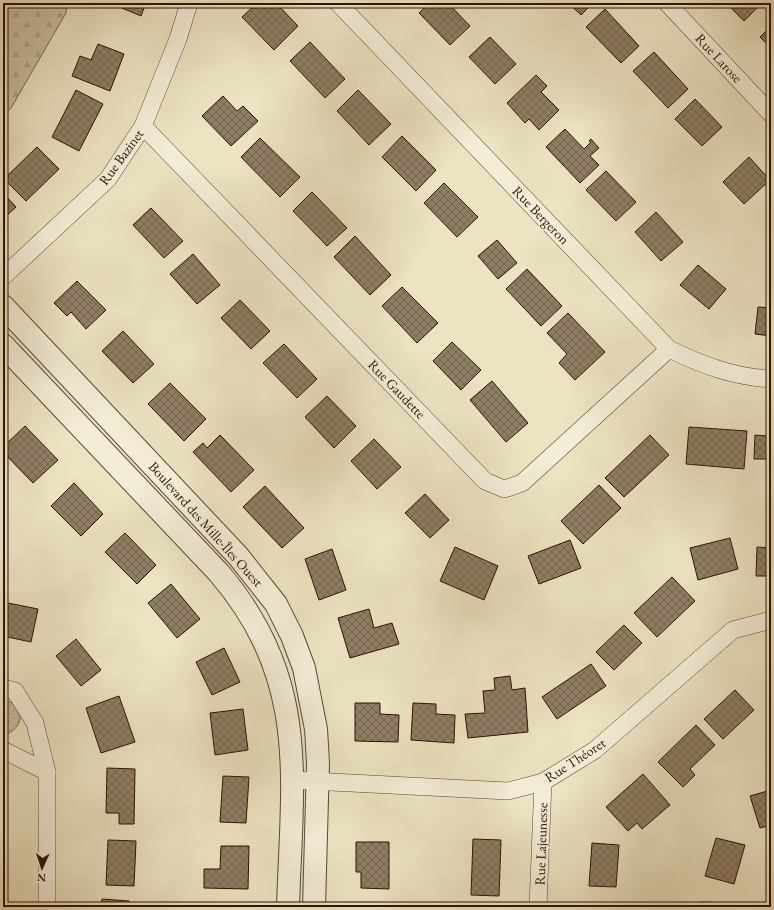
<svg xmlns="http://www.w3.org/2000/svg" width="774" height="910" viewBox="0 0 774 910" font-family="'EB Garamond',serif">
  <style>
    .grass { fill: url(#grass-dots); stroke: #7b6852 }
    .forest { fill: url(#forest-firs); stroke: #7b6852 }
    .building { fill: url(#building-cross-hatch); stroke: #2b1102 }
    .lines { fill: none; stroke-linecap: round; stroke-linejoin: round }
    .minor-casing { stroke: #5b4632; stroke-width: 18 }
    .tertiary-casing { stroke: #5b4632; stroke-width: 24 }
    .minor { stroke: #f3edd7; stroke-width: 17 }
    .tertiary { stroke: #f3edd7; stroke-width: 22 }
    .labels { text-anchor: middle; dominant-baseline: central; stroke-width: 3; stroke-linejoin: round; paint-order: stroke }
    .street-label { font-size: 14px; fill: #2b1102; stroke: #f3edd7 }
  </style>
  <defs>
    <pattern id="grass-dots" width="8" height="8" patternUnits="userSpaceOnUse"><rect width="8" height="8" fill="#cbbfa1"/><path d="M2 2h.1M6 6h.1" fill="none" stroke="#aea389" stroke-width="1.8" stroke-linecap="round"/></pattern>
    <pattern id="forest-firs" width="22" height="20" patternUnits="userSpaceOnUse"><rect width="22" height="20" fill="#cbbfa1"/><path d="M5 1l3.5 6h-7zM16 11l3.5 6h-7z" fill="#aea389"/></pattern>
    <pattern id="building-cross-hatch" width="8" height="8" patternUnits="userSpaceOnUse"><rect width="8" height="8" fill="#8f7e66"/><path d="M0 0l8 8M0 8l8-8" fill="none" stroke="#756652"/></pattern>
  </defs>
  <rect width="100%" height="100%" fill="#ece3c2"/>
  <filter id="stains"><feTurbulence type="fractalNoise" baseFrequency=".005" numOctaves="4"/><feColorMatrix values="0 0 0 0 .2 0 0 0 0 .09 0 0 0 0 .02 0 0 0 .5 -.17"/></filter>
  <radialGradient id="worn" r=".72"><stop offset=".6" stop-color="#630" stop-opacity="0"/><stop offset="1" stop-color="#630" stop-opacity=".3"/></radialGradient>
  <path class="grass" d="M 3,701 C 26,701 26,730 3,735 Z"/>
  <path class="forest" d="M 3,3 L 67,3 L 66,13 L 11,108 L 3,115 Z"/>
  <g class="building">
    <path d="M 118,3 L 146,3 L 141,16 L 117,6 Z"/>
    <path d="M 257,3 L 276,3 L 298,26 L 274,50 L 242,17 Z"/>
    <path d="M 429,3 L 448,3 L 470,26 L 450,45 L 419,13 Z"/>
    <path d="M 568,3 L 593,3 L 581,15 Z"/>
    <path d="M 726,3 L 762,3 L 744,21 Z"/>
    <path d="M 605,9 L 639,46 L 621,63 L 586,27 Z"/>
    <path d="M 771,26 L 771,48 L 760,37 Z"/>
    <path d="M 490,37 L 516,64 L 495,84 L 469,57 Z"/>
    <path d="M 310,42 L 345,79 L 325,98 L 290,61 Z"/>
    <path d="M 98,44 L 124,54 L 110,91 L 72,76 L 80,56 L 91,60 Z"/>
    <path d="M 654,52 L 688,89 L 668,108 L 633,71 Z"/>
    <path d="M 536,75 L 547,86 L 541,92 L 559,110 L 539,130 L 529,119 L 525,123 L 507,103 Z"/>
    <path d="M 76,90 L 103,104 L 79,151 L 52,137 Z"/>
    <path d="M 358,90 L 391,124 L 369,145 L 337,111 Z"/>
    <path d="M 223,96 L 237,111 L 243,106 L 258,121 L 231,146 L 202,116 Z"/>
    <path d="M 695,99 L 722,127 L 702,146 L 675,119 Z"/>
    <path d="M 565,129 L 584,149 L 591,142 L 589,141 L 591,139 L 599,148 L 590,156 L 599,165 L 580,183 L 546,147 Z"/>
    <path d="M 402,136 L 436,170 L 416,191 L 382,157 Z"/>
    <path d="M 260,138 L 300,177 L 280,197 L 241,157 Z"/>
    <path d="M 37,147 L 59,169 L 26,201 L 4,179 Z"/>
    <path d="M 749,157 L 770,180 L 744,204 L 723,182 Z"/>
    <path d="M 606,171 L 636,202 L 616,221 L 586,190 Z"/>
    <path d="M 444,183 L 478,217 L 457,237 L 424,203 Z"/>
    <path d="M 312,192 L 347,228 L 327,246 L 293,211 Z"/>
    <path d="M 3,193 L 16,207 L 3,219 Z"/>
    <path d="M 151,208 L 183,241 L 164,258 L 133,225 Z"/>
    <path d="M 656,212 L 683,242 L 661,261 L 635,232 Z"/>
    <path d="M 355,236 L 391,275 L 370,295 L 334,257 Z"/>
    <path d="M 497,240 L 517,263 L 498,279 L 478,256 Z"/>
    <path d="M 193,254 L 220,285 L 197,304 L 170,274 Z"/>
    <path d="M 698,265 L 726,289 L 709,309 L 680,285 Z"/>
    <path d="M 527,269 L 562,306 L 541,326 L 506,289 Z"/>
    <path d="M 77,281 L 106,310 L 86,329 L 71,312 L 67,316 L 54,303 Z"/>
    <path d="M 402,287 L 438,323 L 417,343 L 382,306 Z"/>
    <path d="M 240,300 L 270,331 L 251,349 L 221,318 Z"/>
    <path d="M 758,307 L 771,308 L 771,336 L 755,334 Z"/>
    <path d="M 568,313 L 605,352 L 575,380 L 559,363 L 567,354 L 547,333 Z"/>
    <path d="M 123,331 L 154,364 L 133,383 L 102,351 Z"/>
    <path d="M 452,342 L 481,370 L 461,390 L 433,361 Z"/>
    <path d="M 284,344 L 317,379 L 297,398 L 263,363 Z"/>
    <path d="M 492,381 L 528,423 L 506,442 L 470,400 Z"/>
    <path d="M 170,383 L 206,419 L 184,441 L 148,404 Z"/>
    <path d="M 327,396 L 356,426 L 334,448 L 305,417 Z"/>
    <path d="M 25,426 L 58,460 L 33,483 L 3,452 L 3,447 Z"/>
    <path d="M 689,427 L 747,431 L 744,469 L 686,464 Z"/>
    <path d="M 767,431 L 771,431 L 771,459 L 754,459 L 755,435 L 767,436 Z"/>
    <path d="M 220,435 L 254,470 L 231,492 L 193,452 L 203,443 L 207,448 Z"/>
    <path d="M 650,435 L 669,455 L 624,497 L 605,478 Z"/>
    <path d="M 374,439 L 401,467 L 377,489 L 351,461 Z"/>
    <path d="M 74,483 L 103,514 L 81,536 L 51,506 Z"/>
    <path d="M 599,485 L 621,508 L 583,544 L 561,521 Z"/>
    <path d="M 265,486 L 304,528 L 282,548 L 243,507 Z"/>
    <path d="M 425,494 L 449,520 L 430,538 L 405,513 Z"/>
    <path d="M 125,533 L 156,565 L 137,584 L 105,552 Z"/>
    <path d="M 730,538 L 738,569 L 698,580 L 690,548 Z"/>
    <path d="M 570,540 L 581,568 L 539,584 L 528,556 Z"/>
    <path d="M 455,547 L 498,566 L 484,600 L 440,581 Z"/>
    <path d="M 757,547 L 771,548 L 771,576 L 756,576 Z"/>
    <path d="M 332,549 L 346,590 L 319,600 L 305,559 Z"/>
    <path d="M 672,577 L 695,601 L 657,637 L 634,613 Z"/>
    <path d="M 171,584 L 200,619 L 177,638 L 148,603 Z"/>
    <path d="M 3,602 L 38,609 L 31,642 L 3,636 Z"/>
    <path d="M 369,609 L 374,628 L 392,623 L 399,644 L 350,658 L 338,618 Z"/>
    <path d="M 624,625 L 642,643 L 614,670 L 596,652 Z"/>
    <path d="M 76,639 L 101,670 L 81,686 L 56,656 Z"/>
    <path d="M 224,648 L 240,682 L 212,695 L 196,662 Z"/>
    <path d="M 591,664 L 606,686 L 557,719 L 542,697 Z"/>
    <path d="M 510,676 L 512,690 L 525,688 L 528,732 L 468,738 L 465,714 L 485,713 L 483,691 L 495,690 L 494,678 Z"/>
    <path d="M 735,690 L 754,710 L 723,739 L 704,719 Z"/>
    <path d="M 119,696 L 135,742 L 101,753 L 86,708 Z"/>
    <path d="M 355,703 L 380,703 L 380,714 L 399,715 L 398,742 L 355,741 Z"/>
    <path d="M 413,703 L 436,704 L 436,714 L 455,715 L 454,743 L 411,740 Z"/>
    <path d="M 243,709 L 248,750 L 215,755 L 210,713 Z"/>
    <path d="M 696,725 L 715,745 L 690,769 L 695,775 L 683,787 L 658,762 Z"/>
    <path d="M 107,768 L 135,769 L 134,824 L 119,824 L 119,813 L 106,813 Z"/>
    <path d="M 643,774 L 670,805 L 642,829 L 637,823 L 628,831 L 606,807 Z"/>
    <path d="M 223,776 L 249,777 L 246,823 L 220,822 Z"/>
    <path d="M 771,790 L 771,825 L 760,828 L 750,796 Z"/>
    <path d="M 716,838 L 745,845 L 734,884 L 705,876 Z"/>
    <path d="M 473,839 L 501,840 L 499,896 L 471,895 Z"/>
    <path d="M 108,840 L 136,841 L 134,886 L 106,885 Z"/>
    <path d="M 356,842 L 389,842 L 389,889 L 361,888 L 361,872 L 356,872 Z"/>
    <path d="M 592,843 L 619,845 L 616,887 L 589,886 Z"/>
    <path d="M 221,846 L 249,846 L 248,889 L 204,888 L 204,869 L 220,869 Z"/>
    <path d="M 102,899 L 129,901 L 128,907 L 101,907 Z"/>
    <path d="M 700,902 L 733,903 L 733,907 L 700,907 Z"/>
  </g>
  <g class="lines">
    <defs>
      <g id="minor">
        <path d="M 338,3 L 669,349 C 702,365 734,377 771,379"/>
        <path d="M 667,3 L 771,114"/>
        <path d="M 143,126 L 485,481 L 504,489 L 522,483 L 669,349"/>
        <path d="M 3,277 L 108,179 L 143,126 L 178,39 L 189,3"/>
        <path d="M 3,688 L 15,691 L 35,723 L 47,772 L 47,907"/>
        <path d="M 3,750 L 47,772"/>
        <path d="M 292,780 L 508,791 L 543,782 L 595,750 L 733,630 L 771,620"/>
        <path d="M 538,907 L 543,782"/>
      </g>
      <g id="tertiary">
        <path d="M 3,306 L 238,556 L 276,604 L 292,636 L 304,668 L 316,729 L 318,763 L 314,907"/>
        <path d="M 3,345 L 219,573 C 310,680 292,777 288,907"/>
      </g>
    </defs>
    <use href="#minor" class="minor-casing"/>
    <use href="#tertiary" class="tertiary-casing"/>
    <use href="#minor" class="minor"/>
    <use href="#tertiary" class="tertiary"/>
  </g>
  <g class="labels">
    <g class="street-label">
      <text transform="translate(719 58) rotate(47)">Rue Larose</text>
      <text transform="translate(121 157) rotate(-54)">Rue Bazinet</text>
      <text transform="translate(541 215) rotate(46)">Rue Bergeron</text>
      <text transform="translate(397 389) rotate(46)">Rue Gaudette</text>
      <text transform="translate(206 524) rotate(48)">Boulevard des Mille-Îles Ouest</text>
      <text transform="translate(575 760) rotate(-33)">Rue Théoret</text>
      <text transform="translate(541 844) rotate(-88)">Rue Lajeunesse</text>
    </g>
  </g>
  <rect width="774" height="910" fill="none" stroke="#ece3c2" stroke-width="16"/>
  <rect x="4" y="4" width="766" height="902" fill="none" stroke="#2b1102" stroke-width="2"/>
  <rect x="8" y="8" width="758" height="894" fill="none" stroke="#2b1102"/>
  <g transform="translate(42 868) rotate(183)" stroke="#f3edd7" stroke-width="3" paint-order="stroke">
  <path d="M0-3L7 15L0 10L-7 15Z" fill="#2b1102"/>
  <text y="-6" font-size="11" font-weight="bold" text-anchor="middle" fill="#2b1102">N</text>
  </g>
  <rect width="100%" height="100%" filter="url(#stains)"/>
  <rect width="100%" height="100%" fill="url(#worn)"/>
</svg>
